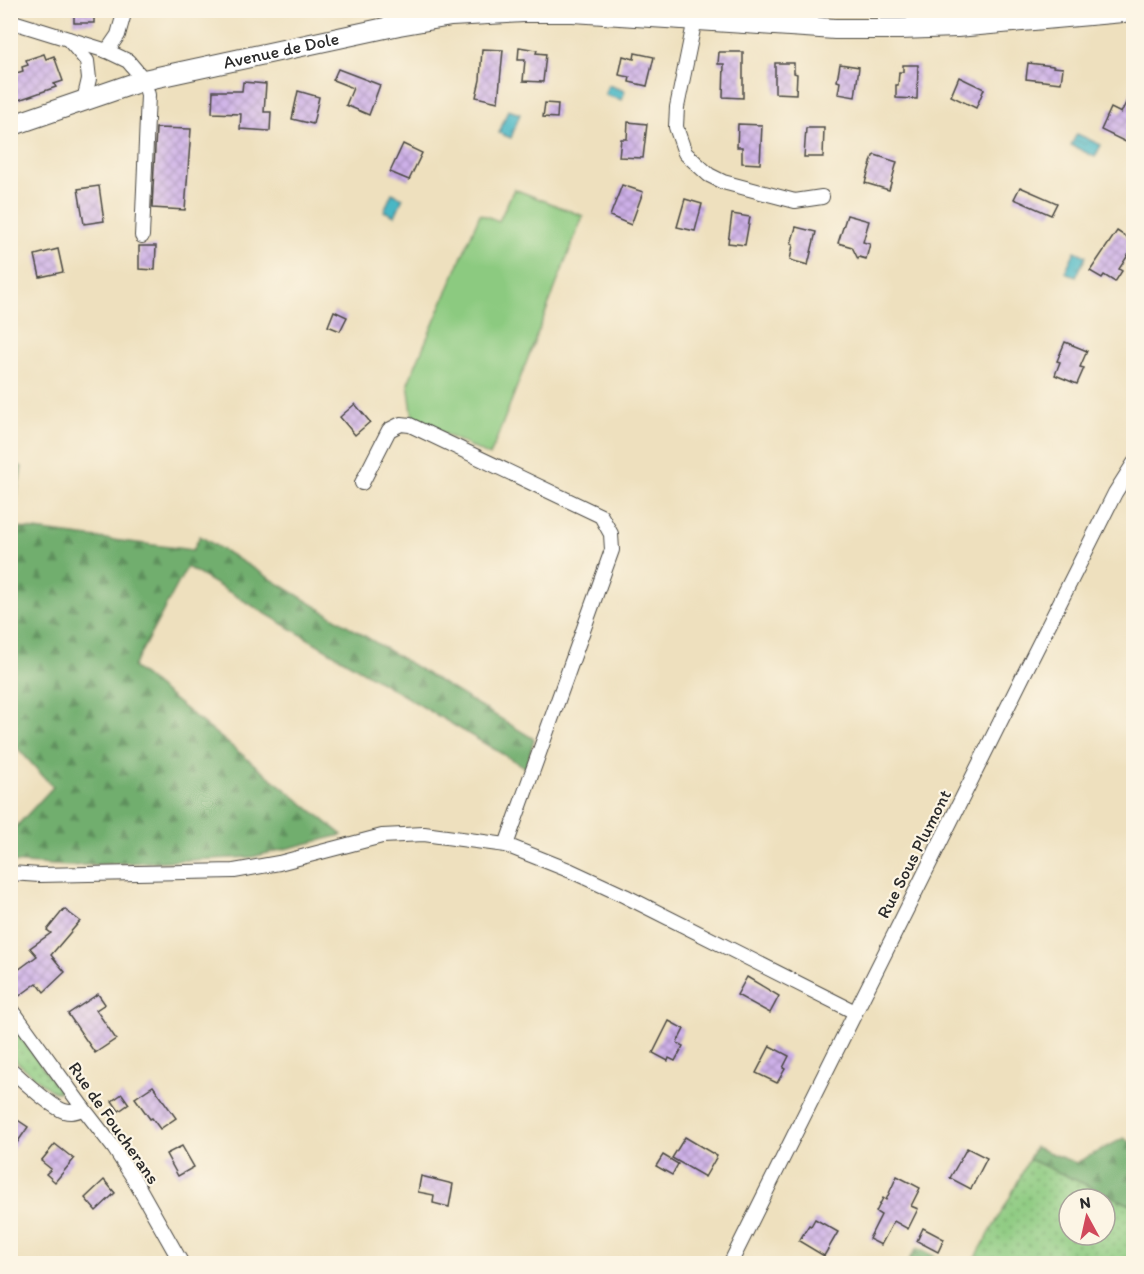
<svg xmlns="http://www.w3.org/2000/svg" width="1144" height="1274" viewBox="0 0 1144 1274" font-family="Itim,sans-serif">
  <style>
    .grass { fill: url(#grass-dots); stroke: #5c7a56; stroke-width: 1.5; fill-rule: evenodd }
    .forest { fill: url(#forest-firs); stroke: #4e6c4c; stroke-width: 1.5 }
    .garden { fill: #8cca80; stroke: #5c7a56; stroke-width: 1.5 }
    .water { fill: url(#water-ripples); stroke: #3a7178; stroke-width: 1.5 }
    .building { fill: url(#building-cross-hatch) }
    .lines { fill: none; stroke-linecap: round; stroke-linejoin: round }
    .minor-casing { stroke: #484641; stroke-width: 16 }
    .secondary-casing { stroke: #484641; stroke-width: 22 }
    .minor { stroke: #fff; stroke-width: 14 }
    .secondary { stroke: #fff; stroke-width: 20 }
    .labels { text-anchor: middle; dominant-baseline: central; stroke-width: 4.5; stroke-linejoin: round; paint-order: stroke }
    .street-label { font-size: 18px; fill: #2b2b2b; stroke: #fcf5e5 }
  </style>
  <defs>
    <pattern id="grass-dots" width="8" height="8" patternUnits="userSpaceOnUse" patternTransform="scale(1.5)"><rect width="8" height="8" fill="#8cca80"/><path d="M2 2h.1M6 6h.1" fill="none" stroke="#73a469" stroke-width="1.8" stroke-linecap="round"/></pattern>
    <pattern id="forest-firs" width="22" height="20" patternUnits="userSpaceOnUse" patternTransform="scale(1.5)"><rect width="22" height="20" fill="#71ae6e"/><path d="M5 1l3.5 6h-7zM16 11l3.5 6h-7z" fill="#5d8e5b"/></pattern>
    <pattern id="water-ripples" width="26" height="14" patternUnits="userSpaceOnUse" patternTransform="scale(1.5)"><rect width="26" height="14" fill="#4ab7c5"/><path d="M2 4q2-2 4 0t4 0M15 11q2-2 4 0t4 0" fill="none" stroke="#3e95a0"/></pattern>
    <pattern id="building-cross-hatch" width="8" height="8" patternUnits="userSpaceOnUse" patternTransform="scale(1.5)"><rect width="8" height="8" fill="#cdb0e8"/><path d="M0 0l8 8M0 8l8-8" fill="none" stroke="#a78fbc"/></pattern>
  </defs>
  <rect width="100%" height="100%" fill="#fcf5e5"/>
  <filter id="ink" filterUnits="userSpaceOnUse"><feTurbulence type="fractalNoise" baseFrequency=".0167" numOctaves="2"/><feDisplacementMap in="SourceGraphic" scale="12" xChannelSelector="R" yChannelSelector="G"/><feConvolveMatrix kernelMatrix="1 2 1 2 8 2 1 2 1" color-interpolation-filters="sRGB"/></filter>
  <filter id="wash" filterUnits="userSpaceOnUse"><feTurbulence type="fractalNoise" baseFrequency=".008" numOctaves="4" result="noise"/><feDisplacementMap in="SourceGraphic" scale="24" xChannelSelector="R" yChannelSelector="G"/><feGaussianBlur stdDeviation="1.35" result="paint"/><feColorMatrix in="noise" values="0 0 0 0 0 0 0 0 0 0 0 0 0 0 0 0 0 1.4 0 .05"/><feComposite in="paint" operator="in"/></filter>
  <g filter="url(#wash)">
    <rect width="100%" height="100%" fill="#eee0be"/>
    <g class="grass">
      <path d="M 10,1023 L 11,1023 L 60,1092 L 54,1092 L 49,1089 L 11,1057 Z"/>
      <path d="M 1029,1159 L 1133,1206 L 1133,1263 L 972,1264 L 1009,1199 ZM 1069,1199 L 1105,1199 L 1105,1235 L 1069,1235 Z"/>
    </g>
    <g class="forest">
      <path d="M 11,461 L 22,467 L 11,527 L 193,550 L 200,536 L 534,739 L 526,768 L 187,567 L 133,667 L 342,835 L 252,857 L 68,866 L 11,862 L 11,829 L 14,829 L 53,787 L 11,741 Z"/>
      <path d="M 1124,1138 L 1133,1144 L 1133,1206 L 1029,1159 L 1035,1147 L 1076,1163 Z"/>
      <path d="M 917,1248 L 949,1263 L 907,1263 Z"/>
    </g>
    <path class="garden" d="M 514,189 L 583,216 L 490,456 L 413,419 L 408,383 L 480,214 L 499,221 Z"/>
    <g class="water">
      <path d="M 608,85 L 625,91 L 622,100 L 605,95 Z"/>
      <path d="M 508,110 L 520,114 L 511,138 L 499,133 Z"/>
      <path d="M 1077,134 L 1101,145 L 1095,157 L 1071,145 Z"/>
      <path d="M 392,193 L 403,198 L 395,216 L 384,211 Z"/>
      <path d="M 1075,251 L 1086,256 L 1076,277 L 1065,272 Z"/>
    </g>
    <g id="blocks">
      <g class="building">
        <rect x="74" y="10" width="20" height="13"/>
        <path d="M 519,47 L 537,50 L 536,53 L 546,54 L 543,82 L 523,81 L 525,60 L 518,60 Z"/>
        <path d="M 482,49 L 503,50 L 498,102 L 476,97 L 480,80 Z"/>
        <path d="M 719,52 L 743,52 L 743,98 L 723,97 L 724,64 L 718,64 Z"/>
        <path d="M 635,53 L 654,57 L 647,86 L 629,82 L 630,77 L 619,75 L 623,56 L 634,59 Z"/>
        <path d="M 44,54 L 46,59 L 54,56 L 63,81 L 54,84 L 56,87 L 10,103 L 10,75 L 23,71 L 22,67 L 28,65 L 26,60 Z"/>
        <path d="M 775,63 L 794,63 L 794,73 L 797,74 L 796,94 L 775,93 Z"/>
        <path d="M 1028,63 L 1053,66 L 1053,67 L 1063,68 L 1061,83 L 1026,79 Z"/>
        <path d="M 840,64 L 859,67 L 855,97 L 838,94 L 840,82 L 837,81 Z"/>
        <path d="M 903,65 L 918,65 L 917,99 L 896,98 L 896,85 L 898,85 L 899,72 L 903,72 Z"/>
        <path d="M 338,69 L 380,85 L 369,115 L 346,105 L 353,88 L 333,80 Z"/>
        <path d="M 959,77 L 984,89 L 976,108 L 951,96 Z"/>
        <path d="M 243,82 L 266,84 L 264,112 L 271,112 L 270,131 L 240,129 L 241,114 L 212,113 L 213,91 L 242,91 Z"/>
        <path d="M 1134,86 L 1134,146 L 1101,130 L 1111,108 L 1121,113 Z"/>
        <path d="M 298,91 L 319,97 L 313,124 L 292,119 Z"/>
        <path d="M 545,103 L 558,104 L 557,118 L 543,117 Z"/>
        <path d="M 628,122 L 647,124 L 643,158 L 619,157 L 621,139 L 627,139 Z"/>
        <path d="M 738,124 L 762,125 L 760,164 L 742,163 L 742,147 L 737,147 Z"/>
        <path d="M 156,128 L 191,129 L 185,210 L 152,208 Z"/>
        <path d="M 806,128 L 824,128 L 823,157 L 804,157 Z"/>
        <path d="M 403,144 L 422,153 L 409,180 L 390,172 Z"/>
        <path d="M 875,155 L 897,162 L 889,190 L 865,183 L 873,156 Z"/>
        <path d="M 622,185 L 643,192 L 631,225 L 610,216 Z"/>
        <path d="M 99,186 L 104,221 L 84,224 L 78,189 Z"/>
        <path d="M 1020,187 L 1057,203 L 1051,215 L 1014,199 Z"/>
        <path d="M 685,199 L 702,204 L 695,231 L 677,227 Z"/>
        <path d="M 732,214 L 750,217 L 745,245 L 728,243 Z"/>
        <path d="M 847,215 L 869,221 L 863,242 L 870,244 L 866,259 L 859,257 L 858,259 L 852,247 L 838,243 Z"/>
        <path d="M 796,227 L 816,232 L 808,265 L 790,260 L 793,245 L 791,244 Z"/>
        <path d="M 1117,231 L 1134,242 L 1134,246 L 1119,269 L 1122,271 L 1115,282 L 1104,275 L 1102,278 L 1090,271 Z"/>
        <path d="M 139,246 L 156,246 L 155,270 L 139,269 Z"/>
        <path d="M 58,249 L 63,272 L 40,277 L 35,255 Z"/>
        <path d="M 334,311 L 347,317 L 340,331 L 328,326 Z"/>
        <path d="M 1065,342 L 1087,351 L 1080,367 L 1084,368 L 1077,384 L 1055,375 L 1060,362 L 1057,361 Z"/>
        <path d="M 355,404 L 370,422 L 355,435 L 340,417 Z"/>
        <path d="M 64,909 L 80,921 L 51,955 L 65,972 L 44,992 L 37,983 L 18,997 L 10,987 L 10,976 L 37,956 L 30,948 L 51,933 L 47,930 Z"/>
        <path d="M 747,977 L 779,996 L 770,1013 L 737,995 Z"/>
        <path d="M 98,994 L 105,1004 L 96,1010 L 116,1039 L 95,1053 L 68,1014 Z"/>
        <path d="M 669,1021 L 684,1029 L 677,1043 L 683,1046 L 675,1061 L 669,1058 L 668,1061 L 653,1053 Z"/>
        <path d="M 770,1046 L 789,1056 L 783,1068 L 785,1069 L 777,1083 L 756,1073 Z"/>
        <path d="M 153,1086 L 176,1118 L 160,1129 L 152,1118 L 150,1119 L 135,1098 Z"/>
        <path d="M 122,1094 L 129,1104 L 119,1111 L 112,1101 Z"/>
        <path d="M 10,1115 L 28,1127 L 10,1153 Z"/>
        <path d="M 685,1137 L 717,1156 L 705,1177 L 672,1158 Z"/>
        <path d="M 55,1144 L 74,1159 L 55,1182 L 46,1174 L 51,1169 L 41,1161 Z"/>
        <path d="M 182,1146 L 194,1167 L 178,1176 L 166,1154 Z"/>
        <path d="M 967,1148 L 987,1158 L 971,1189 L 950,1178 Z"/>
        <path d="M 663,1155 L 678,1164 L 672,1175 L 656,1166 Z"/>
        <path d="M 421,1176 L 453,1184 L 449,1207 L 433,1203 L 434,1195 L 418,1192 Z"/>
        <path d="M 897,1176 L 920,1188 L 911,1206 L 918,1209 L 908,1229 L 894,1221 L 881,1245 L 869,1239 L 881,1215 L 876,1212 L 883,1198 L 886,1200 Z"/>
        <path d="M 104,1180 L 115,1193 L 96,1211 L 85,1198 Z"/>
        <path d="M 815,1219 L 838,1232 L 824,1256 L 799,1241 L 809,1225 L 811,1226 Z"/>
        <path d="M 923,1228 L 944,1239 L 938,1252 L 917,1241 Z"/>
      </g>
    </g>
  </g>
  <g filter="url(#ink)">
    <use href="#blocks" fill-opacity="0" stroke="#484641" stroke-width="1.5"/>
    <g class="lines">
      <defs>
        <g id="minor">
          <path d="M 694,19 L 693,29 L 677,107 L 676,127 L 685,153 L 709,175 L 723,182 L 795,201 L 822,197"/>
          <path d="M 10,21 L 107,51 L 128,61 L 144,80 L 148,95 L 142,236"/>
          <path d="M 913,29 L 915,10"/>
          <path d="M 68,39 L 87,61 L 89,79 L 84,100"/>
          <path d="M 107,51 L 118,35 L 125,10"/>
          <path d="M 362,483 L 389,430 L 401,424 L 410,425 L 601,516 L 611,534 L 612,550 L 506,845"/>
          <path d="M 10,873 L 40,875 L 234,871 L 279,863 L 382,836 L 424,834 L 506,845 L 571,871 L 625,896 L 855,1012"/>
          <path d="M 10,1007 L 83,1108 L 114,1148 L 134,1179 L 182,1264"/>
          <path d="M 10,1069 C 22,1079 51,1107 64,1111 C 71,1113 77,1112 83,1108"/>
          <path d="M 730,1264 L 1027,668 L 1115,493 L 1134,463"/>
        </g>
        <g id="secondary">
          <path id="s1" d="M 10,126 L 144,80 L 399,25 L 451,16 L 524,12 L 573,12 L 835,29 L 900,29 L 957,27 L 1134,11"/>
        </g>
      </defs>
      <use href="#minor" class="minor-casing"/>
      <use href="#secondary" class="secondary-casing"/>
      <use href="#minor" class="minor"/>
      <use href="#secondary" class="secondary"/>
    </g>
  </g>
  <g class="labels">
    <g class="street-label">
      <text stroke="none"><textPath href="#s1" startOffset="282">Avenue de Dole</textPath></text>
      <text transform="translate(914 854) rotate(-63)">Rue Sous Plumont</text>
      <text transform="translate(114 1123) rotate(55)">Rue de Foucherans</text>
    </g>
  </g>
  <rect width="1144" height="1274" fill="none" stroke="#fcf5e5" stroke-width="36"/>
  <g transform="translate(1087 1217) rotate(352)"><circle r="28" fill="#fcf5e5" stroke="#a8a49b" stroke-width="1.5"/>
  <path d="M0-4.5L10 22L0 15L-10 22Z" fill="#d1495b"/>
  <text y="-9" font-size="16" font-weight="bold" text-anchor="middle" fill="#2b2b2b">N</text>
  </g>
</svg>
